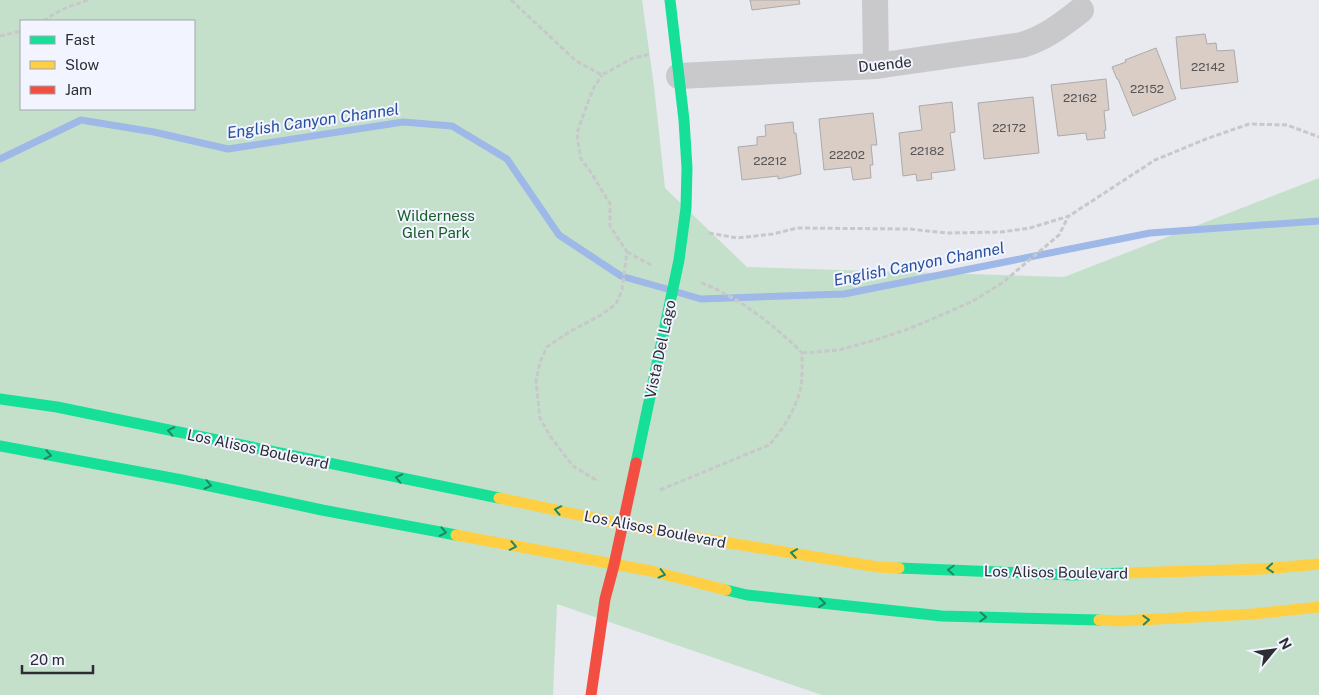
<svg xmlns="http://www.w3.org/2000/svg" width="1319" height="695" viewBox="0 0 1319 695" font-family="'Public Sans',sans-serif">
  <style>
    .green { fill: #c4e0ca; fill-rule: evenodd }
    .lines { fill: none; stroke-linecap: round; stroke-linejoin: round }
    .stream { stroke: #9eb8e8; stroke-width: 7 }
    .building { fill: #d9cdc5; stroke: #abaaac }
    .path { stroke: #c8c8cb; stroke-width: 3; stroke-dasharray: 5 2.5; stroke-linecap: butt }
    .street { stroke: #c9c9cb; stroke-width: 26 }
    .fast { stroke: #16e098; stroke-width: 11 }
    .slow { stroke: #ffcf43; stroke-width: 11 }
    .jam { stroke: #f24e42; stroke-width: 11 }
    .oneway { stroke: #218665 }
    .labels { text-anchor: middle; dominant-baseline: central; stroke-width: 4; stroke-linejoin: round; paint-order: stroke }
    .number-label { font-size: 12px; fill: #575557 }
    .street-label { font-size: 15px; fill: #2c2d32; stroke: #f2f5ff }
    .park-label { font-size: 15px; fill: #185d28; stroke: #f2f5ff }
    .water-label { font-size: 16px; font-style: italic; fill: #274f9e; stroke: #f2f5ff }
  </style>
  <rect width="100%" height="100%" fill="#e8eaf0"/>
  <path class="green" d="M 0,0 L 642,0 L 654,86 L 665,188 L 747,267 L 1064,277 L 1319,178 L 1319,695 L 822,695 L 557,604 L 553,695 L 0,695 ZM 21,21 L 194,21 L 194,109 L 21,109 Z"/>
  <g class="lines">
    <g class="stream">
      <path d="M 0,159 L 81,120 L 154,132 L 228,149 L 403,122 L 452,126 L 507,159 L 559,235 L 621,276 L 667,289"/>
      <path d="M 677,292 L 701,299 L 844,294 L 1150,233 L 1319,221"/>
    </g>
  </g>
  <g class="building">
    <path d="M 750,0 L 799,0 L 800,4 L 752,10 Z"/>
    <path d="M 1205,34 L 1207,44 L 1216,43 L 1217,51 L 1234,50 L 1238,82 L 1181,89 L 1176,37 Z"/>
    <path d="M 1156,48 L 1176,99 L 1133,116 L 1118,79 L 1117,79 L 1112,67 L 1126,62 L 1125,60 Z"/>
    <path d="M 1106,79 L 1109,110 L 1104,111 L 1106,130 L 1104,131 L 1105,138 L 1087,140 L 1086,133 L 1058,136 L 1051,85 Z"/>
    <path d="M 1033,97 L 1039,153 L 984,159 L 978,103 Z"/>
    <path d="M 952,102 L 955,132 L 950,133 L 955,170 L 931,173 L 932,179 L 917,181 L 916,174 L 903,176 L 899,133 L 922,130 L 919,106 Z"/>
    <path d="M 873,113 L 877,145 L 871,145 L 873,165 L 870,165 L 871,178 L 853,180 L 851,167 L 824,170 L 819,119 Z"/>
    <path d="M 793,122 L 794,133 L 796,133 L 801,174 L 778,179 L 778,176 L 742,180 L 738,147 L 757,145 L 757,137 L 766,136 L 765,125 Z"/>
  </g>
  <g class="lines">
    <g class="path">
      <path d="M 511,0 L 576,61 L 602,75 L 633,58 L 651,54"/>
      <path d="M 43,21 C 60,9 70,6 89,0"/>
      <path d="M 0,36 L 21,31"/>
      <path d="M 709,233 L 737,238 L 773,234 L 797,228 L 909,229 L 948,233 L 1001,232 L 1030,228 L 1069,216 L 1155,160 L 1206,139 L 1249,124 L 1287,125 L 1319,137"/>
      <path d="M 627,252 L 653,266"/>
      <path d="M 802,353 L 839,350 L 875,340 L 911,328 L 971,302 L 1002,283 L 1059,235 L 1068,217"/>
      <path d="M 596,480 L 573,466 L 550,436 L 540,418 L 536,381 L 540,362 L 547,347 L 569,332 L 601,315 L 616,304 L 622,290 L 627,252 L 610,226 L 610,204 L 592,174 L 581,159 L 578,142 L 577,133 L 585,110 L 593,89 L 602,75"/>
      <path d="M 660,490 L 769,445 C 782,431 795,410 800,391 C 803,379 802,365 802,353 C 775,325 735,295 699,282"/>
    </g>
    <g class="street">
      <path d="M 875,0 L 876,66"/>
      <path d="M 679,76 L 876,66 L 1022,45 C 1045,38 1062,25 1081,10"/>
    </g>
    <g class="fast">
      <path d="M 0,399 L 57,407 L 499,498"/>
      <path d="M 0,446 L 182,480 L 322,510 L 456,535"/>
      <path d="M 636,463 L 679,260 L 686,208 L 687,168 L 684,120 L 670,0"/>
      <path d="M 899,568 L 1072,575 L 1126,573"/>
      <path d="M 726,590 L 747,595 L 942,616 L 1099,620"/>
    </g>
    <g class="slow">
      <path d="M 499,498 L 655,531 L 878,567 L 899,568"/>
      <path d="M 456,535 L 651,571 L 726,590"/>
      <path d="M 1126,573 L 1263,569 L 1319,564"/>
      <path d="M 1099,620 L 1120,621 L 1253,614 L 1319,607"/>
    </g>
    <path class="jam" d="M 591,695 L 605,599 L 614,565 L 636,463"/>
  </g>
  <defs><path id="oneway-chevron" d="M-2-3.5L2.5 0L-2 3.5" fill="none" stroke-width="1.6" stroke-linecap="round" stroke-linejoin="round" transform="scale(1.25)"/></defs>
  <g class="oneway">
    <use href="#oneway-chevron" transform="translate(171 431) rotate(-168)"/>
    <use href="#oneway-chevron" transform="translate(48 455) rotate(11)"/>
    <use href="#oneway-chevron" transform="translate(399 478) rotate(-168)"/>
    <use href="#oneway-chevron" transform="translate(208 485) rotate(12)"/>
    <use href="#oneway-chevron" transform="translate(558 510) rotate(-169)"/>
    <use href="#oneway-chevron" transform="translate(443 532) rotate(11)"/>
    <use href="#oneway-chevron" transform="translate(513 546) rotate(11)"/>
    <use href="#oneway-chevron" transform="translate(794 553) rotate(-171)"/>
    <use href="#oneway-chevron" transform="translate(1270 568) rotate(175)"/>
    <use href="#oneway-chevron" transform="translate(951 570) rotate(-177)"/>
    <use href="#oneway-chevron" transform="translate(662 574) rotate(14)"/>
    <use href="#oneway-chevron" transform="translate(822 603) rotate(6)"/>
    <use href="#oneway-chevron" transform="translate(983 617) rotate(2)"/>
    <use href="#oneway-chevron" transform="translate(1146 620) rotate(-3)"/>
  </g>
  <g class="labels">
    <g class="number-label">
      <text x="1208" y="67">22142</text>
      <text x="1147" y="89">22152</text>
      <text x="1080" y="98">22162</text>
      <text x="1009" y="128">22172</text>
      <text x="927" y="151">22182</text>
      <text x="847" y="155">22202</text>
      <text x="770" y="161">22212</text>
    </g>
    <g class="street-label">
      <text transform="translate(885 64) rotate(-6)">Duende</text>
      <text transform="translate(660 349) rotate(-78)">Vista Del Lago</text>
      <text transform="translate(258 449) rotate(12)">Los Alisos Boulevard</text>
      <text transform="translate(655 529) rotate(11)">Los Alisos Boulevard</text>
      <text transform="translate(1056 572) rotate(1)">Los Alisos Boulevard</text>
    </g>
    <g class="park-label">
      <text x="436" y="215">Wilderness<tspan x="436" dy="17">Glen Park</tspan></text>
    </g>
    <g class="water-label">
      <text transform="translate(313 121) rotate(-8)">English Canyon Channel</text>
      <text transform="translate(919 264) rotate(-11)">English Canyon Channel</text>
    </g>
  </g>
  <rect x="20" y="20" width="175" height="90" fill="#f2f5ff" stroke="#a3a5ad"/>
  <rect x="30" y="36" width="25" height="8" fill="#16e098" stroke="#a3a5ad"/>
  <text x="65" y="45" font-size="15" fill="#2c2d32">Fast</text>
  <rect x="30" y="61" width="25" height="8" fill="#ffcf43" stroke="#a3a5ad"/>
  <text x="65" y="70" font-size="15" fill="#2c2d32">Slow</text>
  <rect x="30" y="86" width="25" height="8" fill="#f24e42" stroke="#a3a5ad"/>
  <text x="65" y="95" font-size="15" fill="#2c2d32">Jam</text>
  <g transform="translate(1274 650) rotate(61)" stroke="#f2f5ff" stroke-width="4" paint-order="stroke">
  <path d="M0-4L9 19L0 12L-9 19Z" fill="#2c2d32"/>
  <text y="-8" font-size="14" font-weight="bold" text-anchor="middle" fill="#2c2d32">N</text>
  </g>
  <path d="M22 665v8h71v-8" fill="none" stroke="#2c2d32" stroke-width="2.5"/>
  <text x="30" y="665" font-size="15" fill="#2c2d32" stroke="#f2f5ff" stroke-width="4" paint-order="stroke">20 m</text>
</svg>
